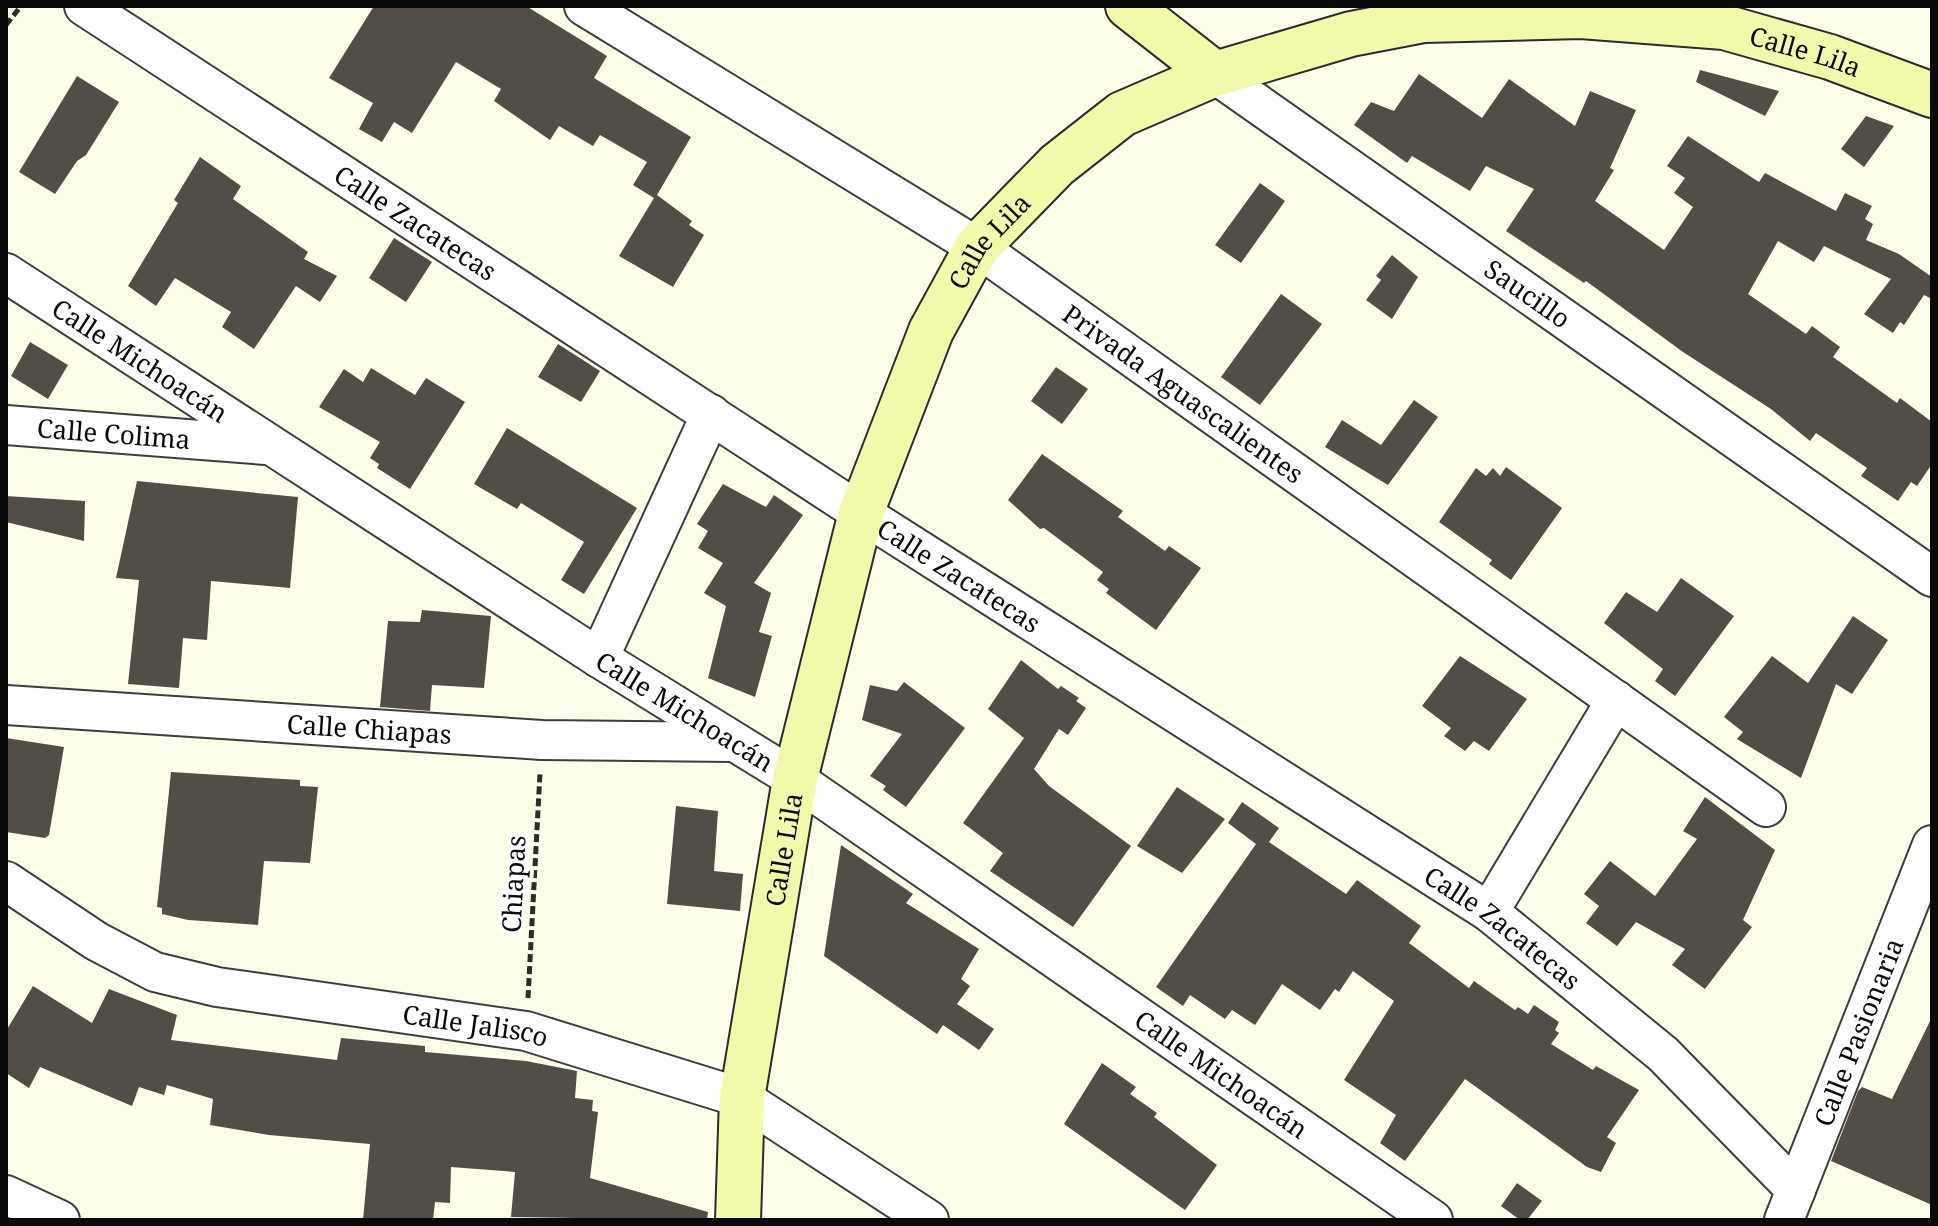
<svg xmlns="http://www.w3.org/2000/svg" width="1938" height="1226" viewBox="0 0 1938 1226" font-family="'Noto Serif',serif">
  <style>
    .building { fill: #524e47 }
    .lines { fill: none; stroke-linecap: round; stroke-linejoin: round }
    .street-casing { stroke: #3d3d3d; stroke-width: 42 }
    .secondary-casing { stroke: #2c2c2c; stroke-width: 48 }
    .path { stroke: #2c2c2c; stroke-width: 5; stroke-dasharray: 8 4; stroke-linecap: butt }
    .street { stroke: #fff; stroke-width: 38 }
    .secondary { stroke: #f2f9a8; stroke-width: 44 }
    .labels { text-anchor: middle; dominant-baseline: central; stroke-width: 8; stroke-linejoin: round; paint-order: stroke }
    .street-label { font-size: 26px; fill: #0a0a0a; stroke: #fff }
  </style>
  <rect width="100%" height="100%" fill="#fdfee9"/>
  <g class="building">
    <path d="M 374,6 L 526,6 L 607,56 L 594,78 L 691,137 L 657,195 L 692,221 L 689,225 L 704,235 L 673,287 L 619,256 L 654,198 L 633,185 L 647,162 L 600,135 L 593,146 L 559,126 L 550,140 L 494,101 L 501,89 L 456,62 L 412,133 L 394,122 L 382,142 L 359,129 L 373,103 L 329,78 Z"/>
    <path d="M 1700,70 L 1779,91 L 1765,116 L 1696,82 Z"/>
    <path d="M 1419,74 L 1482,118 L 1509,79 L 1575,126 L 1590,91 L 1636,110 L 1610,168 L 1614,170 L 1595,201 L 1664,250 L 1693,207 L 1674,193 L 1685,178 L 1667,166 L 1688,136 L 1759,182 L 1765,173 L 1836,211 L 1845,193 L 1872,206 L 1865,219 L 1873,224 L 1866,240 L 1899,254 L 1932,277 L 1932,299 L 1924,295 L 1904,325 L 1900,322 L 1893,333 L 1864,314 L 1891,279 L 1824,246 L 1814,262 L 1778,241 L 1748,294 L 1806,334 L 1812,326 L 1840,347 L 1833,357 L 1897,403 L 1900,398 L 1932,422 L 1932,464 L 1917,486 L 1911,482 L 1898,501 L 1861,476 L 1867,468 L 1816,433 L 1810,441 L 1771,409 L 1683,352 L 1586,281 L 1584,283 L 1506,231 L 1534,189 L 1486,166 L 1470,191 L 1412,156 L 1407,163 L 1354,125 L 1371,102 L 1394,111 Z"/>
    <path d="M 77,76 L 119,102 L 86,155 L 77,161 L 55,194 L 19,172 Z"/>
    <path d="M 1866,116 L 1894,126 L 1864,167 L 1841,149 Z"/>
    <path d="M 200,157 L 241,186 L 233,199 L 308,252 L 304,259 L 337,276 L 320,302 L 296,286 L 254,349 L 222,327 L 231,312 L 175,278 L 156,306 L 128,286 L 178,203 L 174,200 Z"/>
    <path d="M 1260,183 L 1285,201 L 1241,263 L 1215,245 Z"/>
    <path d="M 394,238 L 432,262 L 406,302 L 369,278 Z"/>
    <path d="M 1392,255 L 1418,277 L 1392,319 L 1366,300 L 1381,280 L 1376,276 Z"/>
    <path d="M 1281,294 L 1322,324 L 1260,405 L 1221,377 Z"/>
    <path d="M 30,342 L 68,365 L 48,399 L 11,376 Z"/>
    <path d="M 558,344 L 600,371 L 581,402 L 538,377 Z"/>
    <path d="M 1056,367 L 1088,389 L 1062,424 L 1031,401 Z"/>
    <path d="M 371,368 L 415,395 L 426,378 L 465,402 L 410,489 L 377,468 L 379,464 L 370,458 L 380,442 L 319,407 L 344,369 L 363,382 Z"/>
    <path d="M 1414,400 L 1438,417 L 1388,485 L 1325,447 L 1342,420 L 1381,445 Z"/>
    <path d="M 507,428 L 637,508 L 584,594 L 561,580 L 584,542 L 521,503 L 517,509 L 474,484 Z"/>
    <path d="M 1042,454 L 1123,511 L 1118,517 L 1165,551 L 1169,546 L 1201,568 L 1156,630 L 1106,593 L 1109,589 L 1097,580 L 1103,572 L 1044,528 L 1040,529 L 1008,500 Z"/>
    <path d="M 1506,467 L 1562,508 L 1511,580 L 1489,564 L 1492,560 L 1439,522 L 1476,468 L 1486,476 L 1493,468 L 1500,476 Z"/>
    <path d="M 137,481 L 298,497 L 290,588 L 211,581 L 207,640 L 183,638 L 179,688 L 128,684 L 139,580 L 116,578 Z"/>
    <path d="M 723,484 L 766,507 L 774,495 L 803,515 L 754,583 L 771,593 L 759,632 L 772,636 L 755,697 L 708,678 L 726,606 L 704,593 L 723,563 L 698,548 L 708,531 L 697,524 Z"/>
    <path d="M 6,496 L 85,501 L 84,541 L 6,522 Z"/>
    <path d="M 1681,578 L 1734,616 L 1675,696 L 1655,681 L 1663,669 L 1604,623 L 1626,592 L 1657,612 Z"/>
    <path d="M 422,610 L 491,616 L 484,688 L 432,685 L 430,711 L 380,707 L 388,621 L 420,622 Z"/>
    <path d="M 1853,616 L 1888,640 L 1852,694 L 1836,684 L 1801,778 L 1737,739 L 1743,732 L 1724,717 L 1772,656 L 1808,683 Z"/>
    <path d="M 1460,656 L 1527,699 L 1489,751 L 1474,741 L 1465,751 L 1444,736 L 1451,728 L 1422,706 Z"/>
    <path d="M 1021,660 L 1058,689 L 1061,686 L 1079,698 L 1076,701 L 1086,708 L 1068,735 L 1059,729 L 1034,769 L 1049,786 L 1131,846 L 1073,927 L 990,871 L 1003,853 L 963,823 L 1024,738 L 988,709 Z"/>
    <path d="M 904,682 L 965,728 L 906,807 L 883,790 L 886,786 L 870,776 L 902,734 L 862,720 L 870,685 L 897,691 Z"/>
    <path d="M 6,738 L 64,747 L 49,835 L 45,838 L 6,832 Z"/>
    <path d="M 171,772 L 300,780 L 300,786 L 318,787 L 310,863 L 264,861 L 258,925 L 188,920 L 162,914 L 162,908 L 157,907 Z"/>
    <path d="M 1177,787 L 1225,819 L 1182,873 L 1137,846 Z"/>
    <path d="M 1705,797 L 1775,850 L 1743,920 L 1752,927 L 1705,989 L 1672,965 L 1685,949 L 1636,922 L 1617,946 L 1586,923 L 1599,906 L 1584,894 L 1610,861 L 1655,896 L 1697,839 L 1683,831 Z"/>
    <path d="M 1242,802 L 1279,828 L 1269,842 L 1346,894 L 1357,880 L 1421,926 L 1409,943 L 1469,988 L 1474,981 L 1515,1010 L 1518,1007 L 1528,1014 L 1534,1005 L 1559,1022 L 1555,1030 L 1559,1033 L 1551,1044 L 1593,1070 L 1596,1066 L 1639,1090 L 1607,1137 L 1616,1143 L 1601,1172 L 1587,1167 L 1465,1079 L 1405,1161 L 1380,1143 L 1396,1115 L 1344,1080 L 1394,1001 L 1353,971 L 1339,992 L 1335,989 L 1320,1010 L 1282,984 L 1255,1025 L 1232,1010 L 1225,1019 L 1190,995 L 1183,1006 L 1156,987 L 1256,844 L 1228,823 Z"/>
    <path d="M 676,806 L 718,811 L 714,871 L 743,874 L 740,911 L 667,904 Z"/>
    <path d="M 841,845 L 913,894 L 906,903 L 979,949 L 961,979 L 970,986 L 957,1004 L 994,1029 L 979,1050 L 943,1025 L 937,1034 L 824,956 Z"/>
    <path d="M 33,986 L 92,1023 L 109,989 L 177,1015 L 171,1040 L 337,1060 L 341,1038 L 425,1046 L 425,1052 L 526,1061 L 577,1071 L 575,1098 L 593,1100 L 592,1111 L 598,1112 L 590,1178 L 708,1212 L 707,1220 L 511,1217 L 515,1172 L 451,1167 L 450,1203 L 435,1202 L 433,1220 L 363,1220 L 370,1144 L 269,1135 L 210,1125 L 213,1099 L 167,1085 L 164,1095 L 139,1087 L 132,1106 L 40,1067 L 29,1088 L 6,1073 L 6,1031 Z"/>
    <path d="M 1932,1017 L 1932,1205 L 1831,1161 L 1858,1091 L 1862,1087 L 1892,1099 Z"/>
    <path d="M 1102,1063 L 1136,1087 L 1130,1094 L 1157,1113 L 1154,1117 L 1217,1165 L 1185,1210 L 1064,1124 Z"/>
    <path d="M 1517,1183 L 1542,1201 L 1527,1220 L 1520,1220 L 1501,1206 Z"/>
  </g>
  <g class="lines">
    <defs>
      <g id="street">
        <path id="s1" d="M 84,6 L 861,513 L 1489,912 L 1663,1054 L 1796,1190"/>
        <path id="s2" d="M 584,6 L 977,247 L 1766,807"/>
        <path id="s3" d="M 1215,74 L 1932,577"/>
        <path id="s4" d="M 6,273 L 599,658 L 795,779 L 1433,1220"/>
        <path id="s5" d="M 6,425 L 266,445"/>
        <path d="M 599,658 L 711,414"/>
        <path id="s6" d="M 6,705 L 542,740 L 732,742"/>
        <path id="s7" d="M 6,881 L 96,941 L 155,972 L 217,987 L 526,1031 L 742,1098 L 929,1220"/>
        <path d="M 1489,912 L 1616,700"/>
        <path d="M 6,1195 L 60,1220"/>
        <path id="s8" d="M 1784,1220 L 1932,845"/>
      </g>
      <g id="secondary">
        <path d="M 1128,6 L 1215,74"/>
        <path id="s9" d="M 738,1220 L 742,1098 L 795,779 L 861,513 L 931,331 L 977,247 L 1057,165 L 1122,114 L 1215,74 L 1351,34 L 1424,20 L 1581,16 L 1724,27 L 1830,57 L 1932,95"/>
      </g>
    </defs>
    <use href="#street" class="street-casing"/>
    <use href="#secondary" class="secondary-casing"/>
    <g class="path">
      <path d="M 6,25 L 21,6"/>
      <path d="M 528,998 L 540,773"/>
    </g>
    <use href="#street" class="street"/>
    <use href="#secondary" class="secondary"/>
  </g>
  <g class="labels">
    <g class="street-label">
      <text stroke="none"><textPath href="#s9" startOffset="1910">Calle Lila</textPath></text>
      <text stroke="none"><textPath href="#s1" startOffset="396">Calle Zacatecas</textPath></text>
      <text stroke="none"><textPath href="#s9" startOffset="1022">Calle Lila</textPath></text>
      <text stroke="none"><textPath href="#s3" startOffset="382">Saucillo</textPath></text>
      <text stroke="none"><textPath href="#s4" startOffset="160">Calle Michoacán</textPath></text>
      <text stroke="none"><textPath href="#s2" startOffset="714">Privada Aguascalientes</textPath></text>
      <text stroke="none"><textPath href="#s5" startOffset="108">Calle Colima</textPath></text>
      <text stroke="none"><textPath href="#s1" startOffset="1044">Calle Zacatecas</textPath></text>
      <text stroke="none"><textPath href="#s4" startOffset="808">Calle Michoacán</textPath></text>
      <text stroke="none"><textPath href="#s6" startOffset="364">Calle Chiapas</textPath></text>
      <text stroke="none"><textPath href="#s9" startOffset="374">Calle Lila</textPath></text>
      <text transform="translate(513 884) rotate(-87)">Chiapas</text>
      <text stroke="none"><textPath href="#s1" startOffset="1692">Calle Zacatecas</textPath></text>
      <text stroke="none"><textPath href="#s7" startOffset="500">Calle Jalisco</textPath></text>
      <text stroke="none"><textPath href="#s8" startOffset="202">Calle Pasionaria</textPath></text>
      <text stroke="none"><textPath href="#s4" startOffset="1456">Calle Michoacán</textPath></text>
    </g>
  </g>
  <rect width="1938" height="1226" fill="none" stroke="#0a0a0a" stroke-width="16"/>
</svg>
